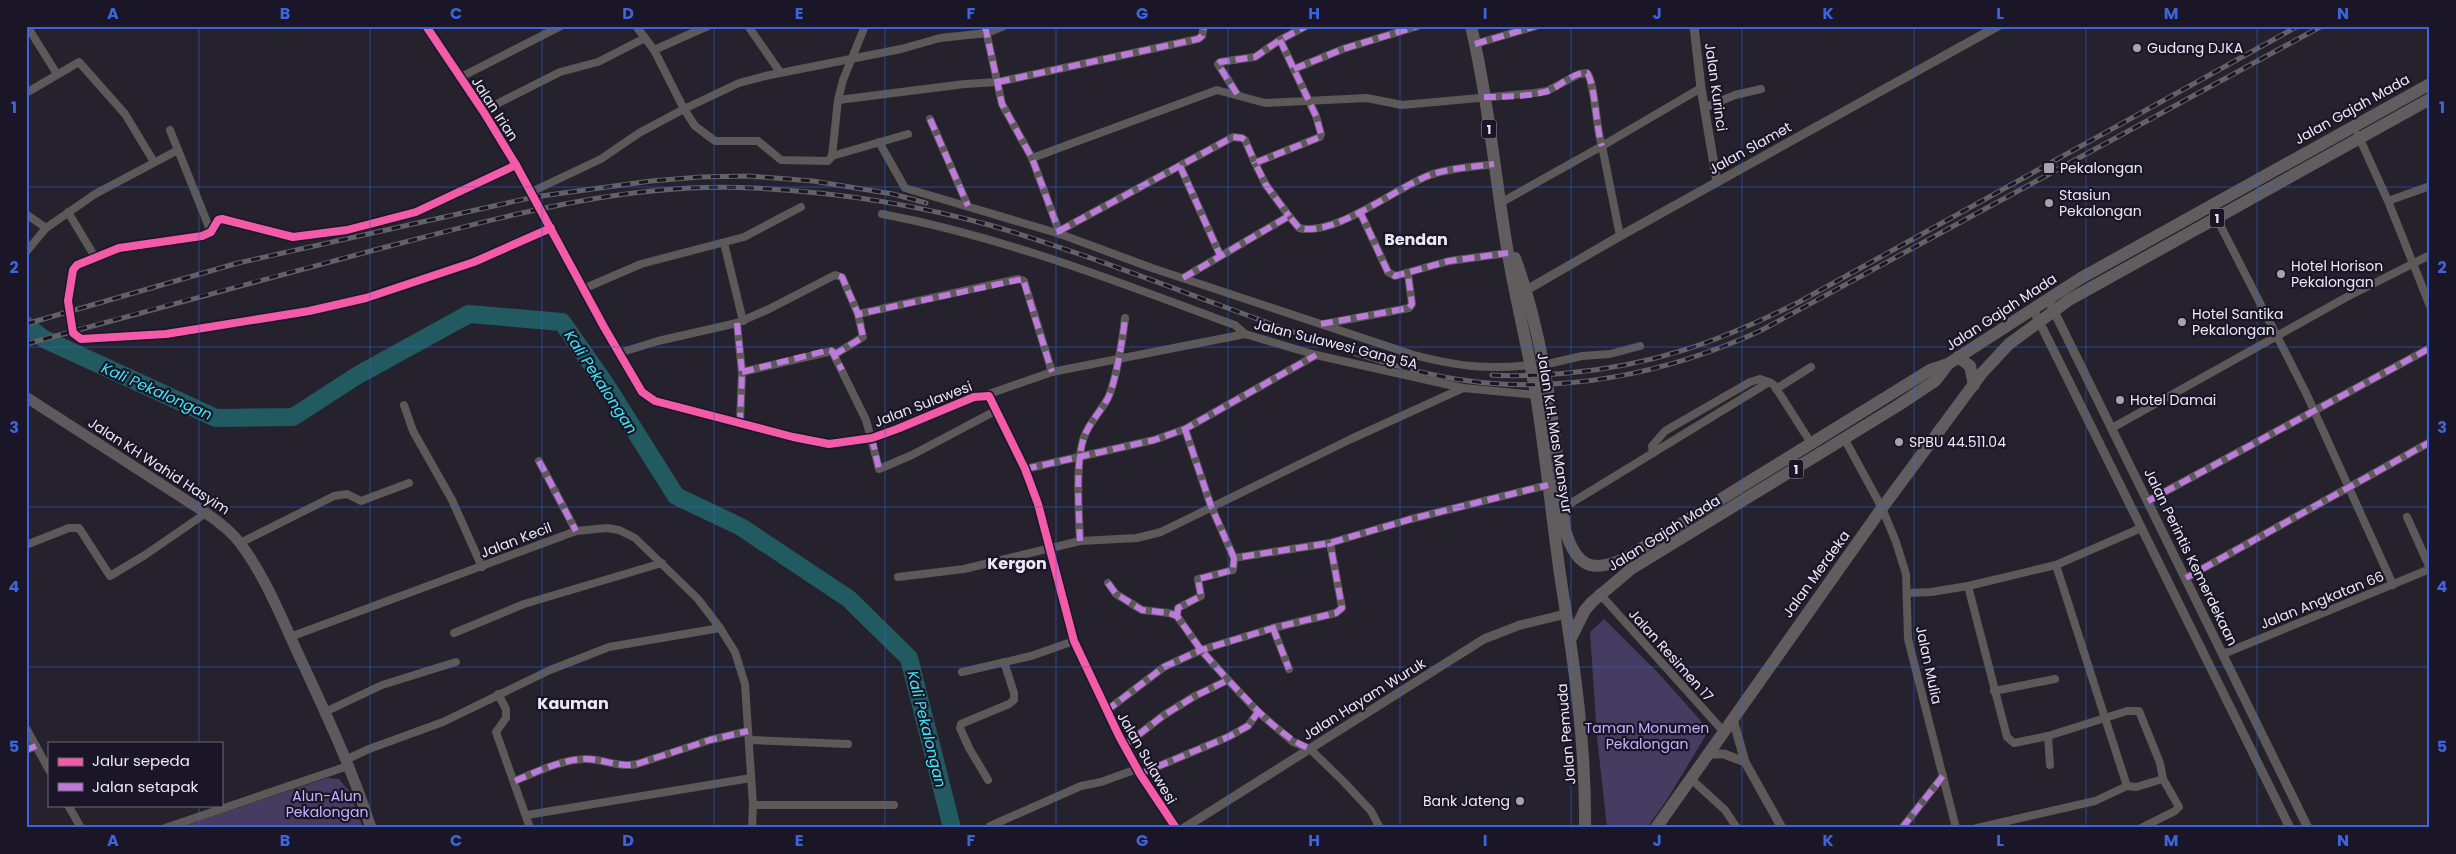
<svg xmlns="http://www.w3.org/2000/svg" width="2456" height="854" viewBox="0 0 2456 854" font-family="Poppins,sans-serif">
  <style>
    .green { fill: #463b61 }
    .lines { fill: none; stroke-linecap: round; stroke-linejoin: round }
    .river { stroke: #215a60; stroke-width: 18 }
    .minor { stroke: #5c5958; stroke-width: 8 }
    .tertiary { stroke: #5c5958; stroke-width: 9 }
    .primary { stroke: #5d595c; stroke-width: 11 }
    .trunk { stroke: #615d5f; stroke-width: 12 }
    .rail-casing { stroke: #646265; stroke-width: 5 }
    .rail { stroke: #1a1527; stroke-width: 3; stroke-dasharray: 9; stroke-linecap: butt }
    .quiet { stroke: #bd7bd9; stroke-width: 6; stroke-dasharray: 12 6; stroke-linecap: butt }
    .cycleway-casing { stroke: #1a1527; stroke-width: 11 }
    .cycleway { stroke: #f35aa7; stroke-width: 8 }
    .grid { fill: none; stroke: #3c65dc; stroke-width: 1; stroke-opacity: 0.55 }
    .poi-dot { fill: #a6a3af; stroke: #1a1527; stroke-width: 2 }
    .labels { text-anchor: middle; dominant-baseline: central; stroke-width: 4.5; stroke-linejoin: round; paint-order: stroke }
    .shield { fill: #1a1527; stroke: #aca9b7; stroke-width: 1 }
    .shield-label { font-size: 12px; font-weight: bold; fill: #ebe8f5 }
    .poi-label { font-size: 14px; fill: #ebe8f5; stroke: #1a1527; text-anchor: start }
    .street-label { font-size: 14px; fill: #ebe8f5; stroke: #1a1527 }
    .park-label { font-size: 14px; fill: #c5b1fe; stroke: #1a1527 }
    .water-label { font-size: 15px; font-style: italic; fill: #3be9f7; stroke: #1a1527 }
    .quarter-label { font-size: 16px; font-weight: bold; fill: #ebe8f5; stroke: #1a1527 }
    .neatline { fill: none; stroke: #3c65dc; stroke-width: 2 }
    .grid-label { font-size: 16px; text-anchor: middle; font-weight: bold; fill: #3c65dc }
  </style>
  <rect width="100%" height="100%" fill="#25222d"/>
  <g class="green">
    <path d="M 1604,619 L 1660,675 L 1709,730 L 1668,798 L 1647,828 L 1607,828 L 1597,737 L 1590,632 Z"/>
    <path d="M 327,778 L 339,779 L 349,791 L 363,828 L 177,828 Z"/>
  </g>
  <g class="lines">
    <path class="river" d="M 26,325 L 44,339 L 216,418 L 293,417 L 358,375 L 469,314 L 562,322 L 606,385 L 676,496 L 741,527 L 849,599 L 909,658 L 952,828"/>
    <g class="minor">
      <path d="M 27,26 L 57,74"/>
      <path d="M 426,26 L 483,111 L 516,165 L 604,327 L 642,392 L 655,401 L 793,437 L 829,444 L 872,438 L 897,429 L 974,397 L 989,396 L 1025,469 L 1038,504 L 1074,641 L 1119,736 L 1140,774 L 1176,828"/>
      <path d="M 636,26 L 654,50 L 684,109 L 739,83 L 765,76 L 901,49 L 940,38 L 987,33 L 1004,26"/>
      <path d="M 748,26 L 780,72"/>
      <path d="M 865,26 L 843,80 L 838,100 L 965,84 L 998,82 L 1198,39 L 1202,36 L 1204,26"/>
      <path d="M 985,26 L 1002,104 L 1032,158 L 1060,234"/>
      <path d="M 1280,40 L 1316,116 L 1321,134 L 1320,137 L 1255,163 L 1266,185 L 1289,216"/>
      <path d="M 1475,44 L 1536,26"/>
      <path d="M 654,50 L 708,26"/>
      <path d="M 1294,69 L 1343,49 L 1418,26"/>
      <path d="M 459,78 L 561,26"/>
      <path d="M 26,93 L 79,62 L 125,114 L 154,162"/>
      <path d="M 1237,94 L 1218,64 L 1220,62 L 1255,57 L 1280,40 L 1306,26"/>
      <path d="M 1704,108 L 1735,95 L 1761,89"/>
      <path d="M 483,111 L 560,72 L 598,62 L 645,38"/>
      <path d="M 930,119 L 968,206"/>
      <path d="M 170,130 L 211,232"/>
      <path d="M 2358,135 L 2388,201 L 2430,306"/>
      <path d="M 879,142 L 905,188 L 1060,234 L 1152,268 L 1414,355 C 1456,366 1487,370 1530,365"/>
      <path d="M 832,156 L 908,134"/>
      <path d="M 1032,158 L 1217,90 L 1265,103 L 1367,98 L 1402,105 L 1534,93 L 1547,91 L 1579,74 L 1587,73 C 1595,82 1596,130 1602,146 L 1701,88"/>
      <path d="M 516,165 L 416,212 L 347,230 L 293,237 L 222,219 L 218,220 L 211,232 L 202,236 L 119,248 L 77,265 L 73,270 L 68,301 L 73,333 L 81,339 L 166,334 L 309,311 L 366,298 L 474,262 L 551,228"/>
      <path d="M 1180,166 L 1220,255"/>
      <path d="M 531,192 L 601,159 L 639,133 L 684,109 L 695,126 L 715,141 L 758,141 L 781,160 L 828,161 L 832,156 L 838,100"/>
      <path d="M 2388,201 L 2430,186"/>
      <path d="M 1502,202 L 1602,146 L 1620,236"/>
      <path d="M 68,212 L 95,257"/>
      <path d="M 1360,212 L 1388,272 L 1395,276 L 1449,261 L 1508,253"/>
      <path d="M 26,214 L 46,228 L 95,194 L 178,150"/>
      <path d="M 882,214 C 999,236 1108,278 1218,319 L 1235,325 L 1245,334"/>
      <path d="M 2215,215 L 2306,393 L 2393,585"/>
      <path d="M 1059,231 L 1233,137 L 1242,138 L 1245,140 L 1255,163"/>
      <path d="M 724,243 L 743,321"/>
      <path d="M 26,252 L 46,228"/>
      <path d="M 1183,278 L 1289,216 L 1299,228 C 1335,237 1395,188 1430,175 C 1450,168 1473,167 1494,164"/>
      <path d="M 583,289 L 641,264 L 744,237 L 801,207"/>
      <path d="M 737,323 L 742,372 L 740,423"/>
      <path d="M 1324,324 L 1409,308 L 1412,304 L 1408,274"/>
      <path d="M 619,353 L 658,341 L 737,323 L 769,309 L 835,275 L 842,277 L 858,314 L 1018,279 L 1024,281 L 1052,372"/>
      <path d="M 834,355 L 863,337 L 858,314"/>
      <path d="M 1543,365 L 1582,356 L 1610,354 L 1640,346"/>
      <path d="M 742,372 L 832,351 L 866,420 L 879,469 L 912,455 L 997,410"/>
      <path d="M 1776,389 L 1811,367"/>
      <path d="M 986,395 L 1052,372 L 1245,334 L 1316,355 L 1463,388 L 1536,395"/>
      <path d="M 404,405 L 413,431 L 452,500 L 482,567"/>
      <path d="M 2112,428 L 2345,298 L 2430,255"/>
      <path d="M 1185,429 L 1211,506 L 1234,558"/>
      <path d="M 1844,438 L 1882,508 L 1896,542 L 1906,574 L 1908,639 L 1956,828"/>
      <path d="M 1653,453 L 1652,446 L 1665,431 L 1750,382 L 1760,379 L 1769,382"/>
      <path d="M 539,461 L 576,531"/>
      <path d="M 1025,469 L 1154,440 L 1185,429 L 1316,355"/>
      <path d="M 2148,501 L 2430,348"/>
      <path d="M 1563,508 L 1769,382 L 1774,385 L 1811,443"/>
      <path d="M 2407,517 L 2430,568"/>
      <path d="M 1080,541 C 1079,514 1075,463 1084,437 C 1089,423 1101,411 1108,398 C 1116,381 1123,337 1125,318"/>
      <path d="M 240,543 L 334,496 L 347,494 L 361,501 L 409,483"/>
      <path d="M 26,545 L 69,528 L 79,528 L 110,576 L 145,555 L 206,513"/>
      <path d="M 898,577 L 964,569 L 1080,541 L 1137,538 L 1161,532 L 1351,439 L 1463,388"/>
      <path d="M 2186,578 L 2430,442"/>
      <path d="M 1108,583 L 1116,594 L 1142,610 L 1169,613 L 1177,616 L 1201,650 L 1228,680"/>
      <path d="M 1968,586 L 2007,737 L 2014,743 L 2048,736 L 2105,718 L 2056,565"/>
      <path d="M 1599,593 L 1724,732"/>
      <path d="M 1907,593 L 1931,592 L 1968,586 L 2056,565 L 2141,528"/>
      <path d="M 1177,616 L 1178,608 L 1201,596 L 1198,579 L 1233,570 L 1234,558 L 1330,543 L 1411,519 L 1548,485"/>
      <path d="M 1273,628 L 1289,669"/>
      <path d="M 454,633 L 524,604 L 662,563"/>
      <path d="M 290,637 L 576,531 L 607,528 L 619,530 L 635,538 L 698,599 L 720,628 L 735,652 L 745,684 L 753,805 L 752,828"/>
      <path d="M 2223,654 L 2430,569"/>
      <path d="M 962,672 L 1031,656 L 1074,641"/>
      <path d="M 1994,691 L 2055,679"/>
      <path d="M 498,694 L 506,709 L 506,718 L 496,732 L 530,828"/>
      <path d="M 1106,711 L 1164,667 L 1201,650 L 1273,628 L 1336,613 L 1342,608 L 1341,602 L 1330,543"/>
      <path d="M 325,712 L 382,685 L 456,662"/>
      <path d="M 26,728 L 49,770"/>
      <path d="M 2048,736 L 2050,765"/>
      <path d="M 749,740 L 848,744"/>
      <path d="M 1124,746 L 1164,715 L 1195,696 L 1228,680 L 1258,712 L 1293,742 L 1310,749 L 1343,781 L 1371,811 L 1380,828"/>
      <path d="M 26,750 L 36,746"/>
      <path d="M 345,760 L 369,749 L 443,722 L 550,670 L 609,647 L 720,628"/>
      <path d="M 1140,774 L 1228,737 L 1248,726 L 1258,712"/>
      <path d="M 1691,779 L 1725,810 L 1737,828"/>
      <path d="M 988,780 L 969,748 L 960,728 L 961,724 L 1009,704 L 1014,700 L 1014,693 L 1004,662"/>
      <path d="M 515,781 C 536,772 563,759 586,759 C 604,759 619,768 637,764 L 710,740 L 748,731"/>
      <path d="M 68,805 L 81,828"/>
      <path d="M 753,805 L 894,805"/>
      <path d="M 527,815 L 751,778"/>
      <path d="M 990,826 L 1081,786 L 1101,782 L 1137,769"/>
      <path d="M 165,828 L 348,766"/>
      <path d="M 1902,828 L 1943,776"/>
      <path d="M 1977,828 L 2095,801 L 2127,786"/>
      <path d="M 2141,828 L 2175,811 L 2179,807 L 2163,779 L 2136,787 L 2127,786 L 2105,718 L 2127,711 L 2139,711 L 2160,763 L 2163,779"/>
    </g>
    <g class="tertiary">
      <path d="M 1694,26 L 1701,88 L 1717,182"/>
      <path d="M 1523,292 L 1620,236 L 1998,26"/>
      <path d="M 2048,299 L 2308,828"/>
      <path d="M 2033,309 L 2290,828"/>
      <path d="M 1733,719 L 1745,762 L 1782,828"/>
      <path d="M 1708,754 L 1724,754 L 1745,762"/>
      <path d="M 1184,828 L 1484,639 L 1520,625 L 1566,614"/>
    </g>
    <path class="primary" d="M 26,397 L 206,513 C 219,522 231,531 240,543 C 267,579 283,622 302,662 C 327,716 353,771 371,828"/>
    <g class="trunk">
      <path d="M 1471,26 C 1490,107 1496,190 1511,271 C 1519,313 1529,354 1536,395 C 1546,457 1552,519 1561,581 C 1574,663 1586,744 1585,828"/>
      <path d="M 1515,258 C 1546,344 1556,439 1565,530 C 1576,565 1590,574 1624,559 L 1930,370 L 1948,364"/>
      <path d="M 1958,357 L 1970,366 L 1974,385"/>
      <path d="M 1571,638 L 1585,610 L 1592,602 L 1631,569 L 1899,405 L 1935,381 L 1948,364 L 2081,278 L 2430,84"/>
      <path d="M 1656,828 L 1882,508 L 1982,373 L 2009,344 L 2069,300 L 2430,99"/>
    </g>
    <defs>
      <g id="rail">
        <path d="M 26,324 L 238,263 L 534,197 L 651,181 L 700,177 L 748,176 L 813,181 L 893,194 L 926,203"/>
        <path d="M 26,344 C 145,311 264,279 382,248 C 503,217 627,181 754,188 C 834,192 915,204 993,226 C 1070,249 1146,278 1222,306 C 1297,333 1383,368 1462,380 C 1563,395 1668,373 1760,331 L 2322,26"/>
        <path d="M 1492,375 C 1517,377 1543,375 1568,373 C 1655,365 1721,341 1799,302 L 2298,26"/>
      </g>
    </defs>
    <use href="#rail" class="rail-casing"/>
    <use href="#rail" class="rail"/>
    <g class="quiet">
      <path d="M 985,26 L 1002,104 L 1032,158 L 1060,234"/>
      <path d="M 1280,40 L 1316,116 L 1321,134 L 1320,137 L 1255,163 L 1266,185 L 1289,216"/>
      <path d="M 1475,44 L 1536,26"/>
      <path d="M 1294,69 L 1343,49 L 1418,26"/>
      <path d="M 998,82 L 1198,39 L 1202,36 L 1204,26"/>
      <path d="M 1237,94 L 1218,64 L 1220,62 L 1255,57 L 1280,40 L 1306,26"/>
      <path d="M 1484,97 C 1504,97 1527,97 1548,91 C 1561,86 1572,72 1587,73 C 1595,82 1596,130 1602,146"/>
      <path d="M 930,119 L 968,206"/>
      <path d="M 1180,166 L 1220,255"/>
      <path d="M 1360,212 L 1388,272 L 1395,276 L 1449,261 L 1508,253"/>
      <path d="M 1059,231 L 1233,137 L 1242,138 L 1245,140 L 1255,163"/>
      <path d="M 839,276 L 842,277 L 858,314 L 1023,279 L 1052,372"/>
      <path d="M 1183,278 L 1289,216 L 1299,228 C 1335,237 1395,188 1430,175 C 1450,168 1473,167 1494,164"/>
      <path d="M 737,323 L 742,372 L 740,423"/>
      <path d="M 1321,324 L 1409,308 L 1412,304 L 1408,274"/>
      <path d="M 834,355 L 863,337 L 858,314"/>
      <path d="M 742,372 L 829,350 L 832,351 L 842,370"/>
      <path d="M 1185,429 L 1211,506 L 1234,558"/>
      <path d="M 872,438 L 879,469"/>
      <path d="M 539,461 L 576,531"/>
      <path d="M 1025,469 L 1154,440 L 1185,429 L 1316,355"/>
      <path d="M 2148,501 L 2430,348"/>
      <path d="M 1080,541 C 1079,514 1075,463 1084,437 C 1089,423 1101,411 1108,398 C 1116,381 1123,337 1125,318"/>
      <path d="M 2186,578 L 2430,442"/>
      <path d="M 1108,583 L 1116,594 L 1142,610 L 1169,613 L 1177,616 L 1201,650 L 1228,680"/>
      <path d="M 1177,616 L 1178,608 L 1201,596 L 1198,579 L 1233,570 L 1234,558 L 1330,543 L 1411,519 L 1548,485"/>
      <path d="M 1273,628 L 1289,669"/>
      <path d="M 1106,711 L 1164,667 L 1201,650 L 1273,628 L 1336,613 L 1342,608 L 1341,602 L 1330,543"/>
      <path d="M 1124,746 L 1164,715 L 1195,696 L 1228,680 C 1254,706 1276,734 1310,749"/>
      <path d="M 26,750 L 36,746"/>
      <path d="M 1140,774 L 1228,737 L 1248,726 L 1258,712"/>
      <path d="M 515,781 C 536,772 563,759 586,759 C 604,759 619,768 637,764 L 710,740 L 748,731"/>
      <path d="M 1902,828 L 1943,776"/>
    </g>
    <defs>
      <g id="cycleway">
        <path d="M 426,26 L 483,111 L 516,165 L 604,327 L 642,392 L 655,401 L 793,437 L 829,444 L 872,438 L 897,429 L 974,397 L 989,396 L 1025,469 L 1038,504 L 1074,641 L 1119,736 L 1140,774 L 1176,828"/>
        <path d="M 516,165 L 416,212 L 347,230 L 293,237 L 222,219 L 218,220 L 211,232 L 202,236 L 119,248 L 77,265 L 73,270 L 68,301 L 73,333 L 81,339 L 166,334 L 309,311 L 366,298 L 474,262 L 551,228"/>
      </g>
    </defs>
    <use href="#cycleway" class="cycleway-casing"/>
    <use href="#cycleway" class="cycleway"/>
  </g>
  <path class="grid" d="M 199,26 L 199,743M 370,26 L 370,828M 542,26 L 542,828M 714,26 L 714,828M 885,26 L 885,828M 1056,26 L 1056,828M 1228,26 L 1228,828M 1400,26 L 1400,828M 1571,26 L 1571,828M 1742,26 L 1742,828M 1914,26 L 1914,828M 2086,26 L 2086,828M 2257,26 L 2257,828M 26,187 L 2430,187M 26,347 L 2430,347M 26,507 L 2430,507M 26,667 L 2430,667M 199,805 L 199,828"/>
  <g class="poi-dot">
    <circle cx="2137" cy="48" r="5"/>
    <rect x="2043" y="162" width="12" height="12" rx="2.5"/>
    <circle cx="2049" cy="203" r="5"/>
    <circle cx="2281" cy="274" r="5"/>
    <circle cx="2182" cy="322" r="5"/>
    <circle cx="2120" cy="400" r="5"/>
    <circle cx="1899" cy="442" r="5"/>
    <circle cx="1520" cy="801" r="5"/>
  </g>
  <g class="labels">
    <g class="shield">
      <rect x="1481.5" y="119.5" width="15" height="19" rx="4"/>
      <rect x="2209.5" y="208.5" width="15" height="19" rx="4"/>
      <rect x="1788.5" y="459.5" width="15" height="19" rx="4"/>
    </g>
    <g class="shield-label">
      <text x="1489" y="129">1</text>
      <text x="2217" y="218">1</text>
      <text x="1796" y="469">1</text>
    </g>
    <g class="poi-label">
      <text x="2147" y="48">Gudang DJKA</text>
      <text x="2060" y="168">Pekalongan</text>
      <text x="2059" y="195">Stasiun<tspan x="2059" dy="16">Pekalongan</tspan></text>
      <text x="2291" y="266">Hotel Horison<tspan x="2291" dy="16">Pekalongan</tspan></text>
      <text x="2192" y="314">Hotel Santika<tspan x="2192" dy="16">Pekalongan</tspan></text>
      <text x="2130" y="400">Hotel Damai</text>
      <text x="1909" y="442">SPBU 44.511.04</text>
      <text x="1510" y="801" text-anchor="end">Bank Jateng</text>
    </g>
    <g class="street-label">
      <text transform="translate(1716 87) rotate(82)">Jalan Kurinci</text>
      <text transform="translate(495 109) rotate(57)">Jalan Irian</text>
      <text transform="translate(2352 109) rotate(-29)">Jalan Gajah Mada</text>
      <text transform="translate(1750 148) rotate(-29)">Jalan Slamet</text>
      <text transform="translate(2001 312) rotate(-33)">Jalan Gajah Mada</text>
      <text transform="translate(1336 344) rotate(14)">Jalan Sulawesi Gang 5A</text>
      <text transform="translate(923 404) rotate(-21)">Jalan Sulawesi</text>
      <text transform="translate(1555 433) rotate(81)">Jalan K.H. Mas Mansyur</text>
      <text transform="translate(159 466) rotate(33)">Jalan KH Wahid Hasyim</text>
      <text transform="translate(1664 533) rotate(-32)">Jalan Gajah Mada</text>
      <text transform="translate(516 540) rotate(-21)">Jalan Kecil</text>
      <text transform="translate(2191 557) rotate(64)">Jalan Perintis Kemerdekaan</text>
      <text transform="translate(1816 574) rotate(-54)">Jalan Merdeka</text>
      <text transform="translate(2322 600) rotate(-22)">Jalan Angkatan 66</text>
      <text transform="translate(1671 655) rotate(48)">Jalan Resimen 17</text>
      <text transform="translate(1929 665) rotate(78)">Jalan Mulia</text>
      <text transform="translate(1364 699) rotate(-32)">Jalan Hayam Wuruk</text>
      <text transform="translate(1566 734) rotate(-95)">Jalan Pemuda</text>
      <text transform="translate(1147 758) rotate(60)">Jalan Sulawesi</text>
    </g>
    <g class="park-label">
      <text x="1647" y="728">Taman Monumen<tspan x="1647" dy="16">Pekalongan</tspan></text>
      <text x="327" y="796">Alun-Alun<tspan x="327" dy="16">Pekalongan</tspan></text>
    </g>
    <g class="water-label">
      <text transform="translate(601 382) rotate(57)">Kali Pekalongan</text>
      <text transform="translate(157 391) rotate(24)">Kali Pekalongan</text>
      <text transform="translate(927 729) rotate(76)">Kali Pekalongan</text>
    </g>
    <g class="quarter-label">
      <text x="1416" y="239">Bendan</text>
      <text x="1017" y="563">Kergon</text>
      <text x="573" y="703">Kauman</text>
    </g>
  </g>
  <rect width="2456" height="854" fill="none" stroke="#1a1527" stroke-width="55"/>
  <rect x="48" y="742" width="175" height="65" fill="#1a1527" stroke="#6e6979"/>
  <rect x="58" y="758" width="25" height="8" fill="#f35aa7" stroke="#6e6979"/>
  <text x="92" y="766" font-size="15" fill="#ebe8f5">Jalur sepeda</text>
  <rect x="58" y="783" width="25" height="8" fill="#bd7bd9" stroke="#6e6979"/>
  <text x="92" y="792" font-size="15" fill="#ebe8f5">Jalan setapak</text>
  <rect x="28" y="28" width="2400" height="798" class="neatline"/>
  <g class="grid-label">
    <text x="113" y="19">A</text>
    <text x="285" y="19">B</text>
    <text x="456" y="19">C</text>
    <text x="628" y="19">D</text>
    <text x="799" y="19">E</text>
    <text x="971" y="19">F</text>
    <text x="1142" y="19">G</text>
    <text x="1314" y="19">H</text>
    <text x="1485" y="19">I</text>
    <text x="1657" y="19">J</text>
    <text x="1828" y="19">K</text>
    <text x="2000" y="19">L</text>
    <text x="2171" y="19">M</text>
    <text x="2343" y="19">N</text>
    <text x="14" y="113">1</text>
    <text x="2442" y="113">1</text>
    <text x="14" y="273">2</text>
    <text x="2442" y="273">2</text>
    <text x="14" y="433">3</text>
    <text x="2442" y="433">3</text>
    <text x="14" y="592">4</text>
    <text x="2442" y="592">4</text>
    <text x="14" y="752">5</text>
    <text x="2442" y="752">5</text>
    <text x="113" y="846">A</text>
    <text x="285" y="846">B</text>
    <text x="456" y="846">C</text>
    <text x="628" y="846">D</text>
    <text x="799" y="846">E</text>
    <text x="971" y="846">F</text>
    <text x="1142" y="846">G</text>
    <text x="1314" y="846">H</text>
    <text x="1485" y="846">I</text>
    <text x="1657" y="846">J</text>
    <text x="1828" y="846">K</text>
    <text x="2000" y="846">L</text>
    <text x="2171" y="846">M</text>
    <text x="2343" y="846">N</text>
  </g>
</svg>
